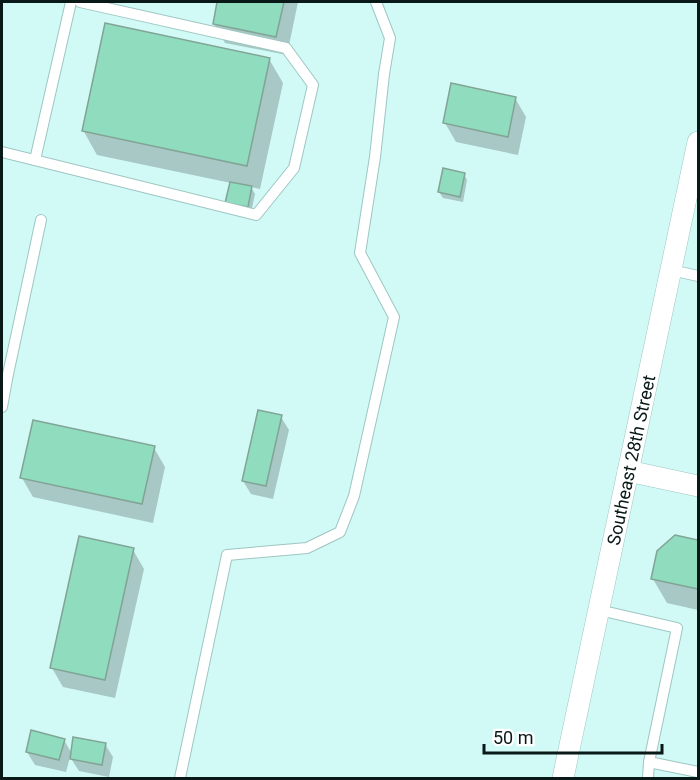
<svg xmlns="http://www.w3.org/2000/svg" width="700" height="780" viewBox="0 0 700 780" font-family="Roboto,sans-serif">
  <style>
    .shadow { fill: #0003 }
    .building { fill: #8fdcbe; stroke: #82a496; stroke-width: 1.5 }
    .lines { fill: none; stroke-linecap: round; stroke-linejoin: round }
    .service-casing { stroke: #9ec6c2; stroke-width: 12 }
    .minor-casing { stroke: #9ec6c2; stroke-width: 22 }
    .service { stroke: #fff; stroke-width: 10 }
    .minor { stroke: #fff; stroke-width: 21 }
    .labels { text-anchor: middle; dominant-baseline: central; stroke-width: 5; stroke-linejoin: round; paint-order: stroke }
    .street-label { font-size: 18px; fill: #091917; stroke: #fff }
  </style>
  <rect width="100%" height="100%" fill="#d1faf6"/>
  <g class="shadow">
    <path d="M 219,2 L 298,2 L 287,55 L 225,43 L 214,24 Z"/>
    <path d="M 269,59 L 283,83 L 260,189 L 251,187 L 255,194 L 251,213 L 231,209 L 231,183 L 97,155 L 83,130 Z"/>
    <path d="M 515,98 L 526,117 L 518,155 L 456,142 L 445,123 Z"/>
    <path d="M 464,174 L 467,180 L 463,202 L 443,198 L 439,192 Z"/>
    <path d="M 281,417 L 289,430 L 273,499 L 251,494 L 243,481 Z"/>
    <path d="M 154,448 L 165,467 L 153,523 L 33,497 L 22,478 Z"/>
    <path d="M 676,537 L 698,541 L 698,610 L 667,603 L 653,579 Z"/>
    <path d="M 133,550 L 144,569 L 115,698 L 63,687 L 52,668 Z"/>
    <path d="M 64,740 L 72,754 L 105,744 L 113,757 L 109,777 L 79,771 L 70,757 L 66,772 L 35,765 L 27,752 Z"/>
  </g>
  <g class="building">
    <path d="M 217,2 L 284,2 L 276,37 L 213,24 Z"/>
    <path d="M 105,23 L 270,58 L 247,166 L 82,131 Z"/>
    <path d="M 451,83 L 516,97 L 508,137 L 443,123 Z"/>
    <path d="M 443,168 L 465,173 L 460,197 L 438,192 Z"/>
    <path d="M 230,182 L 252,186 L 248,207 L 225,203 Z"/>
    <path d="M 258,410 L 282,415 L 266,486 L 242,481 Z"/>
    <path d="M 33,420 L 155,446 L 142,504 L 20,478 Z"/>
    <path d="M 675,535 L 698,540 L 698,589 L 651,579 L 657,551 Z"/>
    <path d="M 79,536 L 134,548 L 105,680 L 50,668 Z"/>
    <path d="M 31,730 L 65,739 L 59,760 L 26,752 Z"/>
    <path d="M 73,737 L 106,743 L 102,765 L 70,759 Z"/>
  </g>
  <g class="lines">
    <defs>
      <g id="service">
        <path d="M 2,152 L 256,215 L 294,168 L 313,85 L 286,48 L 80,2"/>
        <path d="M 35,160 L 71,2"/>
        <path d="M 671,270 L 698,276"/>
        <path d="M 7,379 L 41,220"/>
        <path d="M 2,407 L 7,379 L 2,378"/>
        <path d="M 599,610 L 677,628 L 649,762 L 648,778"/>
        <path d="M 649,762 L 698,772"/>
        <path d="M 180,778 L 227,555 L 307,548 L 340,532 L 354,496 L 394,317 L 360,253 L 375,157 L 384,74 L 390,38 L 376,2"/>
      </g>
      <g id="minor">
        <path d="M 628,471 L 698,486"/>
        <path d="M 563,778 L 698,142"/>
      </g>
    </defs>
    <use href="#service" class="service-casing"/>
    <use href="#minor" class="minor-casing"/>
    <use href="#service" class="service"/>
    <use href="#minor" class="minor"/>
  </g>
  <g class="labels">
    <g class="street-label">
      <text transform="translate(631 460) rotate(-78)">Southeast 28th Street</text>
    </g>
  </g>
  <rect width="700" height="780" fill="none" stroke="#091917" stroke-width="6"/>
  <path d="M484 744v9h178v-9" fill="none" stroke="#091917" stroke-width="3"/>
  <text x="493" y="744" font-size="18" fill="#091917" stroke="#ffffff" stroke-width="4.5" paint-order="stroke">50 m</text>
</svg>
